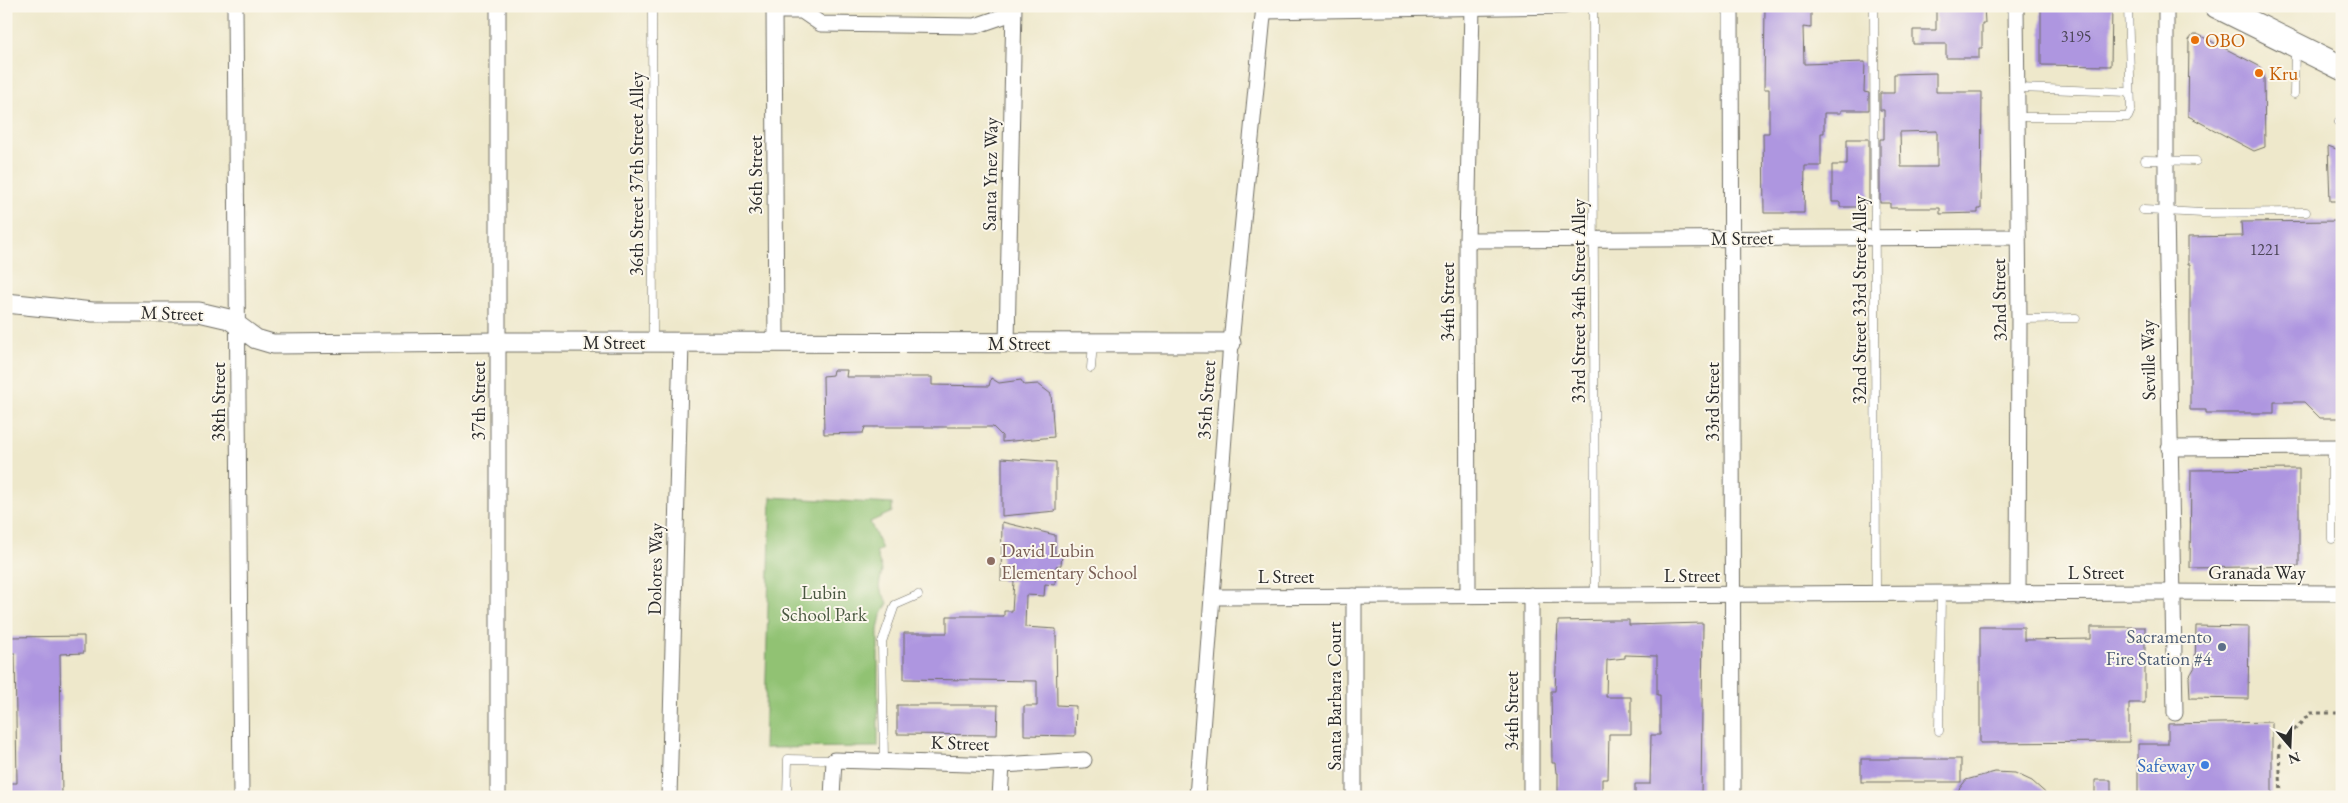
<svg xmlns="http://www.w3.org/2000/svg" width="2348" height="803" viewBox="0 0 2348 803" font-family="'EB Garamond',serif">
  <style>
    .green { fill: #91c273; stroke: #5e764f }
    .building { fill: #ae96e0; fill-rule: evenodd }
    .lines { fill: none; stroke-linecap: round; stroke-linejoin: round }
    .service-casing { stroke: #6f6d63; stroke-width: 9 }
    .minor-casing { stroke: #6f6d63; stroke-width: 17 }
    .tertiary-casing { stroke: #6f6d63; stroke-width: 21 }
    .primary-casing { stroke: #6f6d63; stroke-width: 26 }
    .path { stroke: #6f6d63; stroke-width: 3; stroke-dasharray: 4 4; stroke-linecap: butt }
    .service { stroke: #fff; stroke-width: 8 }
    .minor { stroke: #fff; stroke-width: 15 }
    .tertiary { stroke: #fff; stroke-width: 19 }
    .primary { stroke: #fff; stroke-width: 24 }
    .food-dot { fill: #e8710a; stroke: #fbf7ec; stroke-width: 2 }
    .education-dot { fill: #8d6e63; stroke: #fbf7ec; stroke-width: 2 }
    .service-dot { fill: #5c6f8a; stroke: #fbf7ec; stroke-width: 2 }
    .shop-dot { fill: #3f7fe0; stroke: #fbf7ec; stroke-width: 2 }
    .labels { text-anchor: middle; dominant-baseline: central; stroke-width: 4; stroke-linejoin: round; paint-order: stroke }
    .number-label { font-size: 16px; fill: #4c4658 }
    .food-label { font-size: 19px; fill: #c56008; stroke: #fbf7ec; text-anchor: start }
    .street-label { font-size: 19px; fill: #2b2b2b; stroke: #fbf7ec }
    .education-label { font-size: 19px; fill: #785e54; stroke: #fbf7ec; text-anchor: start }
    .park-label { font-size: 19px; fill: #4a5841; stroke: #fbf7ec }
    .service-label { font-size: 19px; fill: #4e5e75; stroke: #fbf7ec; text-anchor: end }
    .shop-label { font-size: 19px; fill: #366cbe; stroke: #fbf7ec; text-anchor: end }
  </style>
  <rect width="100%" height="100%" fill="#fbf7ec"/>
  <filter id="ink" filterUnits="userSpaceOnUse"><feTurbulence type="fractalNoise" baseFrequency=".02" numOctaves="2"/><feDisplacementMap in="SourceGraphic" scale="10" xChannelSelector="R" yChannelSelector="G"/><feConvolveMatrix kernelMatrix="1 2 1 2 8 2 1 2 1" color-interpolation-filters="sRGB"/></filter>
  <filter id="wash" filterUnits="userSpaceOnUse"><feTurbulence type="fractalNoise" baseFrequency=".0096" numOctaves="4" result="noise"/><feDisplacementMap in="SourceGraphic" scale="20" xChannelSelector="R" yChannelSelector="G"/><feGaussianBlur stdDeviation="1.12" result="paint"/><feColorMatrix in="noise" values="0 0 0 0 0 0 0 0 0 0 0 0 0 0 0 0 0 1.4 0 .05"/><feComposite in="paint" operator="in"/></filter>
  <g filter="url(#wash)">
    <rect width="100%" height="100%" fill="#eee8cb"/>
    <path class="green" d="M 771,497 L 892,504 L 892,512 L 870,522 L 882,549 L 876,552 L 882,570 L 879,587 L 888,603 L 881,615 L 878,630 L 878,747 L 764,748 Z"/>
    <g id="blocks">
      <g class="building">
        <path d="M 1765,6 L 1803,6 L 1803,9 L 1811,9 L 1811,28 L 1803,27 L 1804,64 L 1865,62 L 1864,92 L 1869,93 L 1869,110 L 1841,110 L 1841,113 L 1824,113 L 1824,133 L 1821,133 L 1821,166 L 1805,166 L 1804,213 L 1764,213 L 1763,133 L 1769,133 L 1769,89 L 1764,89 Z"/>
        <path d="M 1936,6 L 1984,6 L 1985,23 L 1982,23 L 1982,48 L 1979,48 L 1979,58 L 1946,58 L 1946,44 L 1913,44 L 1913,30 L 1936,30 Z"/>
        <path d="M 2041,6 L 2112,6 L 2111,66 L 2041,65 Z"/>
        <path d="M 2193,35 L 2199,35 L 2259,66 L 2264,75 L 2265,147 L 2254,151 L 2188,116 L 2189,40 Z"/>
        <path d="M 1936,73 L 1936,92 L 1982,92 L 1981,209 L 1978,209 L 1978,213 L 1940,214 L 1940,208 L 1890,208 L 1890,203 L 1880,203 L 1880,139 L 1884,139 L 1884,110 L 1880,110 L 1880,93 L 1894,93 L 1894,74 ZM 1937,131 L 1937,167 L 1901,167 L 1900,132 Z"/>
        <path d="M 1847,139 L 1869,139 L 1869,203 L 1859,203 L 1859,207 L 1840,207 L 1840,202 L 1832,202 L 1832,165 L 1847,165 Z"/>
        <path d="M 2328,146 L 2342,151 L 2342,201 L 2330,201 Z"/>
        <path d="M 2342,221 L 2342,418 L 2320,418 L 2304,402 L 2274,402 L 2274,413 L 2206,413 L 2206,410 L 2190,410 L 2190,264 L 2188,264 L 2188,237 L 2242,236 L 2241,222 Z"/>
        <path d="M 833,370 L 847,370 L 846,377 L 932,377 L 932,385 L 989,386 L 991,378 L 999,383 L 1021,380 L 1024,385 L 1038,384 L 1051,394 L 1054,437 L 1002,442 L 1002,436 L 993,427 L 865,427 L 863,433 L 824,434 L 823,376 L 832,375 Z"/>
        <path d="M 1002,458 L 1056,462 L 1056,511 L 1002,516 Z"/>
        <path d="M 2299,469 L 2299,566 L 2190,568 L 2191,470 Z"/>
        <path d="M 1002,522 L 1055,535 L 1055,553 L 1062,555 L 1061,565 L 1056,566 L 1055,585 L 1045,584 L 1044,596 L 1026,595 L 1025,627 L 1056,629 L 1057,705 L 1076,706 L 1075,736 L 1024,735 L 1024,706 L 1037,706 L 1037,681 L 904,679 L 904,633 L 947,633 L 947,616 L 1004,616 L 1004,611 L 1012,611 L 1014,581 L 1001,581 Z"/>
        <path d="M 1612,620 L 1629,620 L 1629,625 L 1703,623 L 1701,797 L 1635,797 L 1635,784 L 1650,784 L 1651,735 L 1660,735 L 1660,695 L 1657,695 L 1657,656 L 1625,655 L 1625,658 L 1607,660 L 1606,697 L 1631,697 L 1631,734 L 1609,734 L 1608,779 L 1602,779 L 1602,797 L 1558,797 L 1558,773 L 1556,773 L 1555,763 L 1552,763 L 1551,691 L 1555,691 L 1558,621 Z"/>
        <path d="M 2196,626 L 2249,627 L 2248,699 L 2190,698 L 2189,677 L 2195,667 Z"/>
        <path d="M 1980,627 L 2024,627 L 2024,640 L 2091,639 L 2091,627 L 2145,627 L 2145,703 L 2129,703 L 2129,742 L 1980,743 Z"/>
        <path d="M 84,636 L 84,653 L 60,654 L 62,797 L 10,797 L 10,783 L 17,783 L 15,653 L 10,653 L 9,637 Z"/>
        <path d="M 897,705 L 998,705 L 997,735 L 897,734 Z"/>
        <path d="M 2272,722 L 2272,797 L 2138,797 L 2138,744 L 2168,744 L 2168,724 Z"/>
        <rect x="1861" y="759" width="100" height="23"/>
        <path d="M 1995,772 L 2015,773 L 2032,781 L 2050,797 L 1953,797 L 1966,780 Z"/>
        <path d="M 2095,780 L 2111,780 L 2111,795 L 2095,796 Z"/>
      </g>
    </g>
  </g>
  <g filter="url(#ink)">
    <use href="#blocks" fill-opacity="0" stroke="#6f6d63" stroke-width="1"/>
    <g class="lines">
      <defs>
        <g id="service">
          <path d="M 652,6 L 653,342"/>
          <path d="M 1593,6 L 1595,595"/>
          <path d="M 1874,6 L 1876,594"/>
          <path d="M 2017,88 L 2127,92 L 2130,96"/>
          <path d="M 2294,94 L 2295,49"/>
          <path d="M 2017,117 L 2128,117 L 2131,110 L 2128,6"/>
          <path d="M 2342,117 L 2339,122 L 2342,124"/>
          <path d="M 2145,160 L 2196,161"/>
          <path d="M 2143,210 L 2203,213 L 2306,212"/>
          <path d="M 2019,319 L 2076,318"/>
          <path d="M 1091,368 L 1093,343"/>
          <path d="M 2332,539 L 2332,447"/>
          <path d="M 1939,731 L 1941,593"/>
          <path d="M 884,761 L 882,642 L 895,605 L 918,595"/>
          <path d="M 787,797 L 788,759 L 834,760"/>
        </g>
        <g id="minor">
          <path d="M 235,6 L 241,797"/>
          <path d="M 498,6 L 498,797"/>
          <path d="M 774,6 L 776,343"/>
          <path d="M 1731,6 L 1733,797"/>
          <path d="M 2016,6 L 2019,319 L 2018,593"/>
          <path d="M 2166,6 L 2166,210 L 2175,713"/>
          <path d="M 774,11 L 802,11 L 821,24 L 975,26 L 1013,13"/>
          <path d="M 1264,11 L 1564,6"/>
          <path d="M 1467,240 L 2018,237"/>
          <path d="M 1007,343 L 1014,6"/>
          <path d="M 2169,448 L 2342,447"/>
          <path d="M 1468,595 L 1467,240 L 1472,7"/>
          <path d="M 1531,595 L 1531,797"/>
          <path d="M 1354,596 L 1354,797"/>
          <path d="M 1212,597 L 2154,592 L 2342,593"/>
          <path d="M 669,797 L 681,343"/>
          <path d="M 832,797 L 834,760 L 1002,765 L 1084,760"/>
          <path d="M 1000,797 L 1002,765"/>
          <path d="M 1197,797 L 1231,343 L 1264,6"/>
        </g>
        <path id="tertiary" d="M 6,303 L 93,312 L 199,312 L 229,319 L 256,339 L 273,344 L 499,342 L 1231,343"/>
        <path id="primary" d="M 2217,6 L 2342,68"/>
      </defs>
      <use href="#service" class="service-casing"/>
      <use href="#minor" class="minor-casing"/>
      <use href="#tertiary" class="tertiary-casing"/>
      <use href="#primary" class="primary-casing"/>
      <path class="path" d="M 2281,797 L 2279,747 L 2310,713 L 2342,713"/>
      <use href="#service" class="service"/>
      <use href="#minor" class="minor"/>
      <use href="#tertiary" class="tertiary"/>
      <use href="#primary" class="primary"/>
    </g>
  </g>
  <g class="food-dot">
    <circle cx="2195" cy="40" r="5"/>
    <circle cx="2259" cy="73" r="5"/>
  </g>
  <circle class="education-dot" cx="991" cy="561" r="5"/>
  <circle class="service-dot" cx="2222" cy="647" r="5"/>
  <circle class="shop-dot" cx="2205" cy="765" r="5"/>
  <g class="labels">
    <g class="number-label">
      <text x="2076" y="36">3195</text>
      <text x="2265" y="249">1221</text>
    </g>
    <g class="food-label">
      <text x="2205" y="40">OBO</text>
      <text x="2269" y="73">Kru</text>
    </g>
    <g class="street-label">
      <text transform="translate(636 174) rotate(-90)">36th Street 37th Street Alley</text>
      <text transform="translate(990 174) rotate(-89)">Santa Ynez Way</text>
      <text transform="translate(755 175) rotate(-90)">36th Street</text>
      <text transform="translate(1742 238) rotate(-1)">M Street</text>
      <text transform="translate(1859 300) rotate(-90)">32nd Street 33rd Street Alley</text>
      <text transform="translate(1999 300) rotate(-91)">32nd Street</text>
      <text transform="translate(1578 301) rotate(-90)">33rd Street 34th Street Alley</text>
      <text transform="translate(1447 302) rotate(-90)">34th Street</text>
      <text transform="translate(172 313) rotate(2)">M Street</text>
      <text x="614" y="342">M Street</text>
      <text x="1019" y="343">M Street</text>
      <text transform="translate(2148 360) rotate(-91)">Seville Way</text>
      <text transform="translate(1206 400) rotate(-86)">35th Street</text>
      <text transform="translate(478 401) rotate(-90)">37th Street</text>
      <text transform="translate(218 402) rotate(-90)">38th Street</text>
      <text transform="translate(1712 402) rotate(-90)">33rd Street</text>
      <text transform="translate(655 569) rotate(-89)">Dolores Way</text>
      <text x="2096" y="572">L Street</text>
      <text x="2257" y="572">Granada Way</text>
      <text x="1692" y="575">L Street</text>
      <text x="1286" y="576">L Street</text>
      <text transform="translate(1334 696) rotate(-90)">Santa Barbara Court</text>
      <text transform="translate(1511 711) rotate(-90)">34th Street</text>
      <text transform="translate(960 743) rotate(2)">K Street</text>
    </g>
    <g class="education-label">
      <text x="1001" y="550">David Lubin<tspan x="1001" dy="22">Elementary School</tspan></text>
    </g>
    <g class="park-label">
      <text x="824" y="592">Lubin<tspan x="824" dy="22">School Park</tspan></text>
    </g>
    <g class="service-label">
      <text x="2212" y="636">Sacramento<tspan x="2212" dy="22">Fire Station #4</tspan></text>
    </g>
    <g class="shop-label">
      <text x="2195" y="765">Safeway</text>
    </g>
  </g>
  <rect width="2348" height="803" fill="none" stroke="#fbf7ec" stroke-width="25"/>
  <g transform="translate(2290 746) rotate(161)" stroke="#fbf7ec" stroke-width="4" paint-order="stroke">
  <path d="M0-4L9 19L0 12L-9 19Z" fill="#2b2b2b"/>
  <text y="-8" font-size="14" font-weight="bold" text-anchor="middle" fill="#2b2b2b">N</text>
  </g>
</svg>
